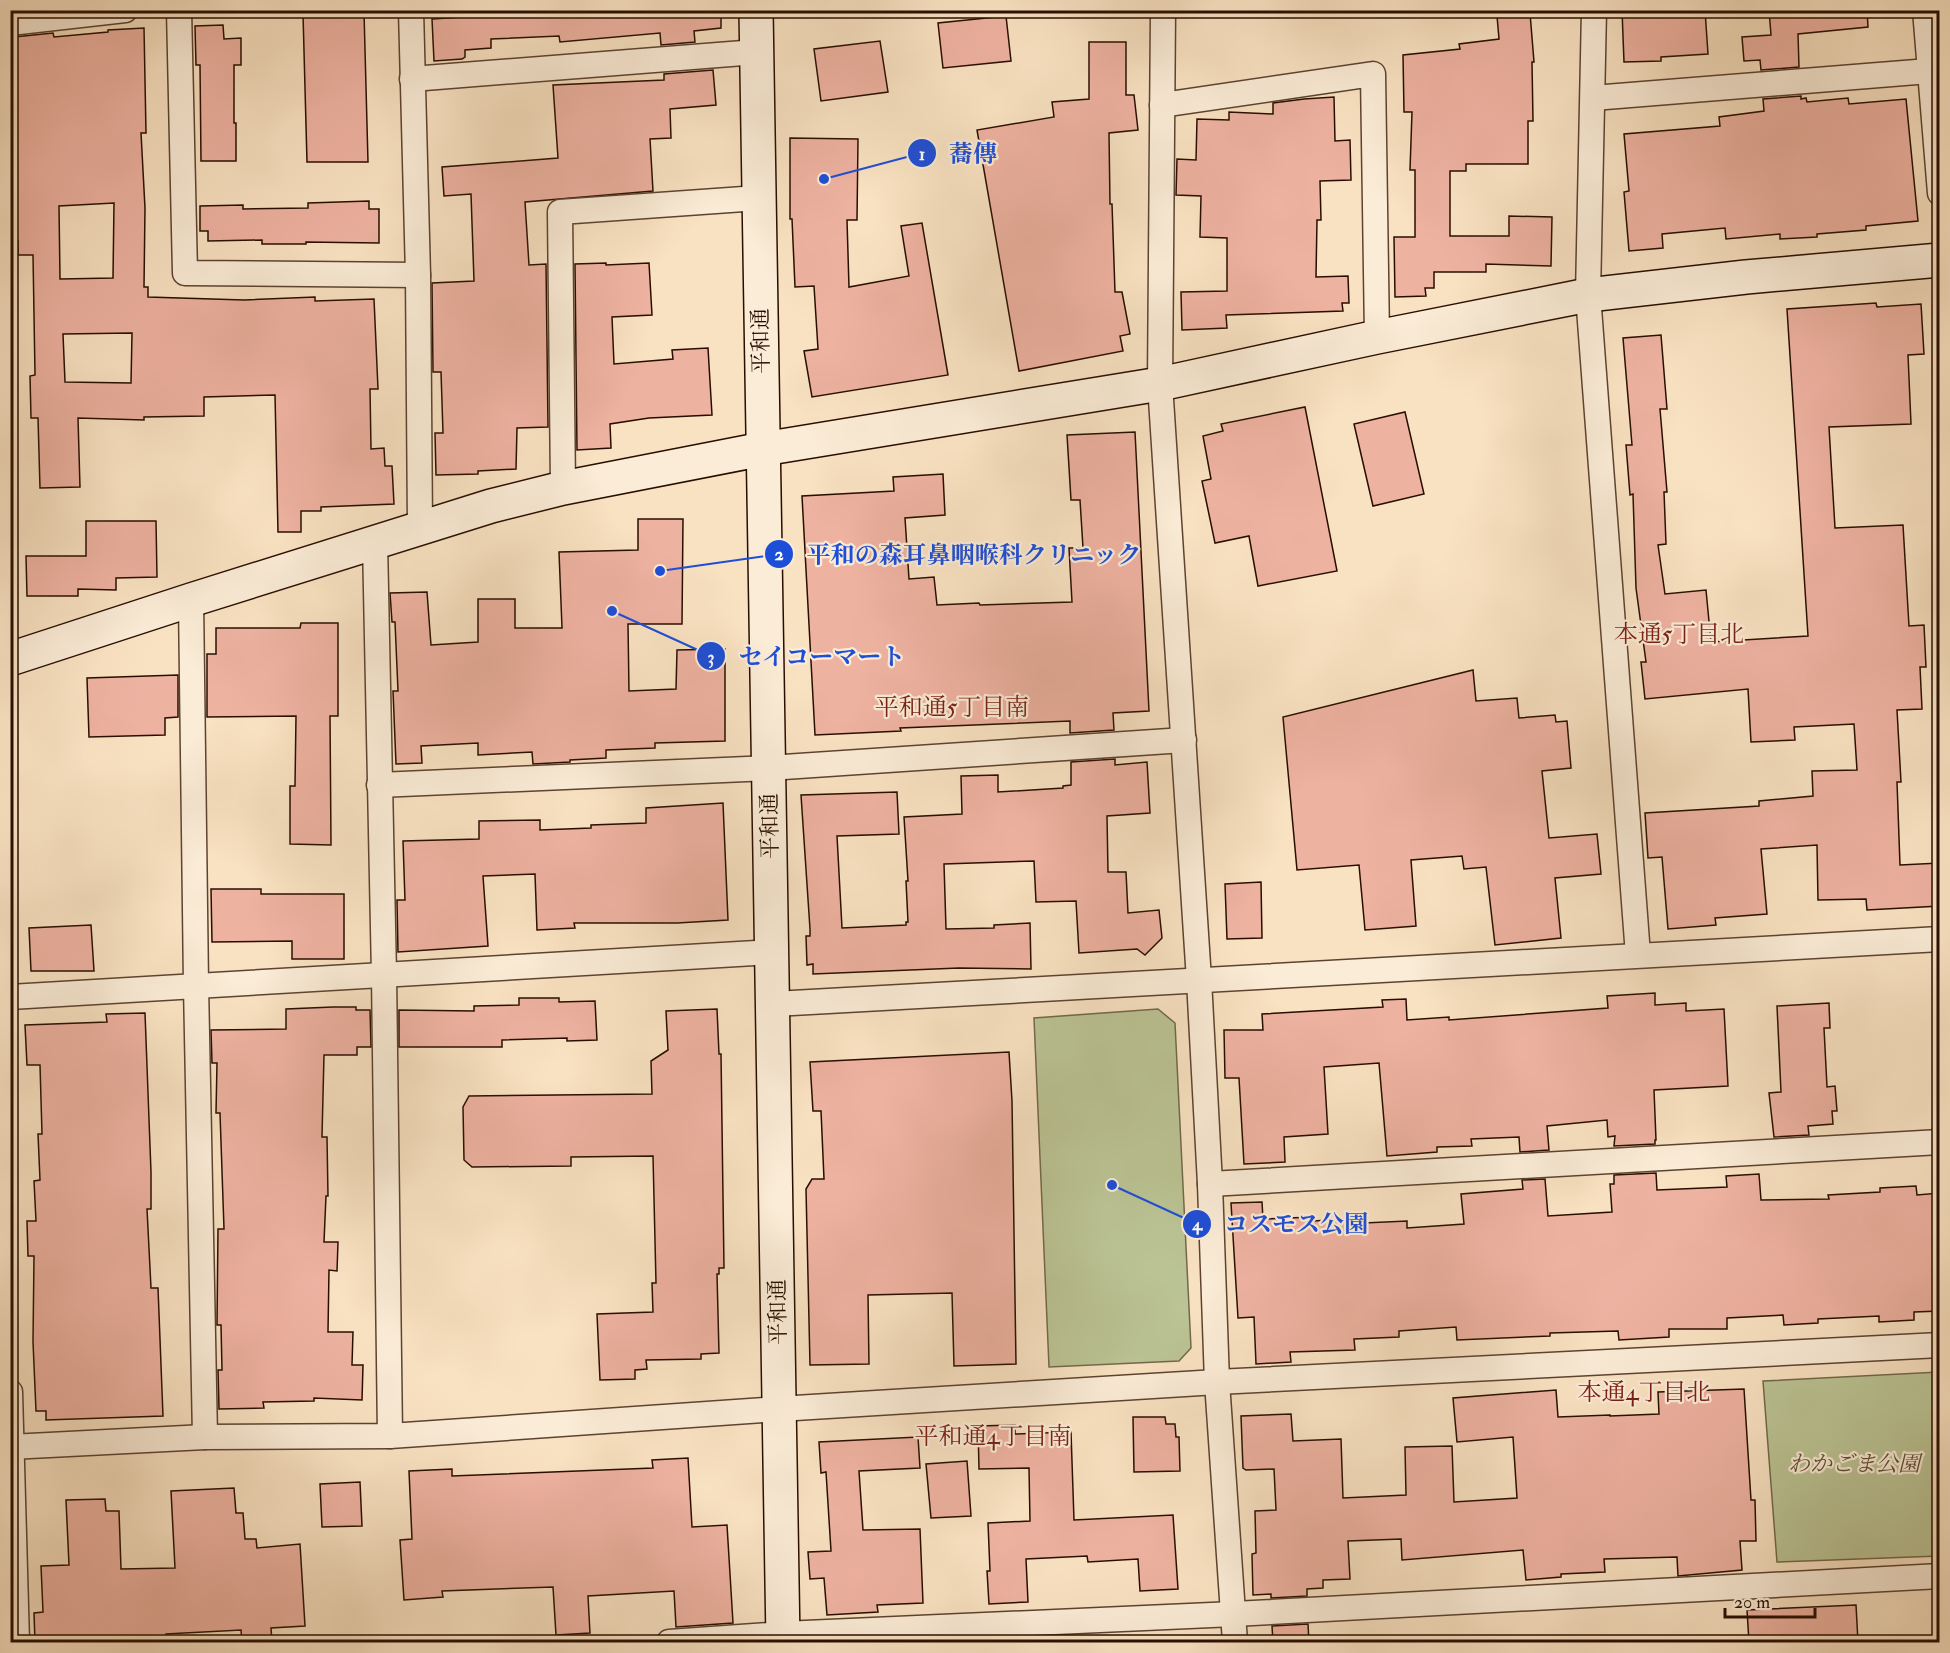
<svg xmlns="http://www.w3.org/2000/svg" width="1950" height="1653" viewBox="0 0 1950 1653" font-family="'IM FELL Double Pica','Noto Serif JP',serif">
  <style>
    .green { fill: #bbc495; stroke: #72694a; stroke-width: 1.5 }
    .building { fill: #eeb2a1; stroke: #280e00; stroke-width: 1.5; fill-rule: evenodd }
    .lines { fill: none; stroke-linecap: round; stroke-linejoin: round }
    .street-casing { stroke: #5c4330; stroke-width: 27 }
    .secondary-casing { stroke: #280e00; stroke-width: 36 }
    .street { stroke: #fbecd7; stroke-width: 24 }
    .secondary { stroke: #fbecd7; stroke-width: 33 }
    .labels { text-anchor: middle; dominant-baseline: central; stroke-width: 4.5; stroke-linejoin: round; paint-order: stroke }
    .street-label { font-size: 22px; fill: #280e00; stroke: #fbecd7 }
    .park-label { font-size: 22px; font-style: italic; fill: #5b4e34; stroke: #fbecd7 }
    .neighbourhood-label { font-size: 24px; fill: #7a1f14; stroke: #fbecd7 }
    .leader { fill: none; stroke: #1d4ed8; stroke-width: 2 }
    .callout-dot { fill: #1d4ed8; stroke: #fbecd7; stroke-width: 2 }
    .mark-label { font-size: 18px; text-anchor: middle; font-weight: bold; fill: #fff }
    .callout-label { font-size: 24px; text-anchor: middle; font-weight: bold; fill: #1d4ed8; stroke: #fbecd7; stroke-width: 4.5; stroke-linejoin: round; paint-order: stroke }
  </style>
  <rect width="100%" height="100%" fill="#f9e2c2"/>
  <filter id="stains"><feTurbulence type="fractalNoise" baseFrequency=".00333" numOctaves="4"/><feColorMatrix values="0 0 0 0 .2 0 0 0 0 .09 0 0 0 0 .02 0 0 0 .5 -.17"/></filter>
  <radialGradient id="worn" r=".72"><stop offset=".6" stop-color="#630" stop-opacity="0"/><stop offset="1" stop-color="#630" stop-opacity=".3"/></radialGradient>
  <g class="green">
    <path d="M 1158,1009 L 1175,1023 L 1191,1348 L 1179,1361 L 1049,1367 L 1034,1018 Z"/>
    <path d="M 1939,1372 L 1939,1556 L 1777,1562 L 1763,1381 Z"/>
  </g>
  <g class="building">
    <path d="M 462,10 L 721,10 L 721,28 L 694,31 L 695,42 L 661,45 L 660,33 L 560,42 L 559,36 L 491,39 L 491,48 L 465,50 L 465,57 L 462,59 L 434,61 L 432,19 L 463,17 Z"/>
    <path d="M 1622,10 L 1705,10 L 1708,54 L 1661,57 L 1661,61 L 1624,62 Z"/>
    <path d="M 1769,10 L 1867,10 L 1868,27 L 1798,34 L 1799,67 L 1761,70 L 1760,60 L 1744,61 L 1742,37 L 1771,35 Z"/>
    <path d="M 364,12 L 368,162 L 307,162 L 303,14 Z"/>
    <path d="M 1530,13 L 1534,62 L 1532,62 L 1533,121 L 1528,121 L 1528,164 L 1466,164 L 1466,171 L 1450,171 L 1450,236 L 1509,236 L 1509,216 L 1552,217 L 1551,266 L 1486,264 L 1486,272 L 1434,272 L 1434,288 L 1425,288 L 1426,296 L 1395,297 L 1394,237 L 1415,237 L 1415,170 L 1410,170 L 1412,112 L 1404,112 L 1403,55 L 1460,49 L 1459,44 L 1499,39 L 1497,16 Z"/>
    <path d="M 1006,16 L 1011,61 L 943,68 L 938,23 Z"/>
    <path d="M 223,25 L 224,39 L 241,38 L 241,65 L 234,65 L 234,123 L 236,123 L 236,161 L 201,161 L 200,65 L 196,65 L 195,26 Z"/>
    <path d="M 144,28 L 146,133 L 141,133 L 145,208 L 144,287 L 148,287 L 148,297 L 244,300 L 315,297 L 315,301 L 374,299 L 378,389 L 370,389 L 371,449 L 384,448 L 385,466 L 392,466 L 394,504 L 321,507 L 321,511 L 301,511 L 301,532 L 278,532 L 275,395 L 204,397 L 204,416 L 144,417 L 144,420 L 78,418 L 80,487 L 40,488 L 38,418 L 31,418 L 30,376 L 35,375 L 33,255 L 18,255 L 18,241 L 11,241 L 10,170 L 13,170 L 10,103 L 17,103 L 14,37 L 53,33 L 54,37 L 108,32 L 108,30 ZM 114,203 L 113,278 L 60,279 L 59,206 ZM 132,333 L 131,383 L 65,382 L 63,334 Z"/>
    <path d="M 880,41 L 888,92 L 821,101 L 814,49 Z"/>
    <path d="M 1089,42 L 1126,42 L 1126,95 L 1134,95 L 1138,130 L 1109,133 L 1110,204 L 1112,204 L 1115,292 L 1122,292 L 1130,334 L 1120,336 L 1123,351 L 1019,371 L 977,130 L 1054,117 L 1052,102 L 1089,99 Z"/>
    <path d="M 713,70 L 716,105 L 670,109 L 671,138 L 650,139 L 653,191 L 525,202 L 529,265 L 546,264 L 548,427 L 517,428 L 516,469 L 478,471 L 478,474 L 436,475 L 435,433 L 443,433 L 441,372 L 433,372 L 432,283 L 474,281 L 471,194 L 444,196 L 442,167 L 558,158 L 553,85 L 664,80 L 664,74 Z"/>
    <path d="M 1801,96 L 1801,99 L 1806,98 L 1807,102 L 1848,98 L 1849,104 L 1906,99 L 1918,221 L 1866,226 L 1866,230 L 1817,234 L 1817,237 L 1780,239 L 1780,234 L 1726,239 L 1725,228 L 1662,234 L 1663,248 L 1629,251 L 1624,192 L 1629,191 L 1624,134 L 1720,126 L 1719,117 L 1764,111 L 1763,99 Z"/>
    <path d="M 1334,97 L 1335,141 L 1350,140 L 1351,180 L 1320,181 L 1321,220 L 1317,220 L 1316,277 L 1348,276 L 1349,303 L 1342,303 L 1343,311 L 1226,315 L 1227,328 L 1182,330 L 1181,292 L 1227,291 L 1227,238 L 1200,237 L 1201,196 L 1176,195 L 1177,159 L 1196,160 L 1197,119 L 1229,120 L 1229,112 L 1273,114 L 1273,103 L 1304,99 Z"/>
    <path d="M 790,138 L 858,139 L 857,220 L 847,220 L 849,287 L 909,276 L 901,226 L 922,223 L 948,375 L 812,397 L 804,351 L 818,349 L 814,286 L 795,287 L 792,219 L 790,219 Z"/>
    <path d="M 369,201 L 369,209 L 379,209 L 379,243 L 306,242 L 306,244 L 262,244 L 262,240 L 208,241 L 208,231 L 200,231 L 200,206 L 243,205 L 243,209 L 308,208 L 308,203 Z"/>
    <path d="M 606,263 L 606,265 L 649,263 L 652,315 L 612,317 L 614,364 L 673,359 L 672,350 L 708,348 L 712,415 L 649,418 L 610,424 L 611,448 L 577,450 L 575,264 Z"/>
    <path d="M 1876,303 L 1877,307 L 1921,304 L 1924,354 L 1908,355 L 1911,424 L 1829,427 L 1835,528 L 1903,525 L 1909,626 L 1924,625 L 1926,667 L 1920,667 L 1922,709 L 1897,710 L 1901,782 L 1897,782 L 1900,865 L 1940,863 L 1940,906 L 1867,910 L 1866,899 L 1818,900 L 1817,845 L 1761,849 L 1767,914 L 1715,918 L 1716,925 L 1668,929 L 1662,857 L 1648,858 L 1645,813 L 1759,806 L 1759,801 L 1813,796 L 1812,771 L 1857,770 L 1854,724 L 1794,727 L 1795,740 L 1751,742 L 1748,689 L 1645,699 L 1641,662 L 1646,662 L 1636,588 L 1633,494 L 1630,495 L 1626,445 L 1632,445 L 1623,338 L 1661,335 L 1667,409 L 1660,409 L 1667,492 L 1664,492 L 1666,544 L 1658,545 L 1665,594 L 1706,590 L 1711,642 L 1808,636 L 1787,309 Z"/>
    <path d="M 1305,407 L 1337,571 L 1258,586 L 1249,536 L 1215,543 L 1202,481 L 1211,479 L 1203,436 L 1223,431 L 1221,424 Z"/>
    <path d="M 1405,412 L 1424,494 L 1373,506 L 1354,424 Z"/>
    <path d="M 1135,432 L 1149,711 L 1113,713 L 1114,730 L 1070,733 L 1070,721 L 900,728 L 901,731 L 815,735 L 802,496 L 894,491 L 893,477 L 943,474 L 945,515 L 905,518 L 909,579 L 934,577 L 937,605 L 979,603 L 980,605 L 1072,602 L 1069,548 L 1083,548 L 1080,500 L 1071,500 L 1067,435 Z"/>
    <path d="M 638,519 L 683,519 L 682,624 L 628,624 L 629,691 L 676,689 L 677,650 L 725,649 L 725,741 L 655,743 L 655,748 L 606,750 L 606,758 L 570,760 L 570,762 L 533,764 L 532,752 L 478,755 L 478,743 L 421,746 L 422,763 L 396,764 L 393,691 L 398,691 L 395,622 L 392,622 L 390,593 L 427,592 L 431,645 L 478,642 L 478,599 L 515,599 L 515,628 L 562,628 L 559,552 L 638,550 Z"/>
    <path d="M 86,521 L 156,521 L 157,577 L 116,578 L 116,590 L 78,589 L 78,596 L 27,596 L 26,556 L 86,556 Z"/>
    <path d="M 301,623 L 338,623 L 338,716 L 330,716 L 331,845 L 290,844 L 290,786 L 295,786 L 296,716 L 207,717 L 207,654 L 216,654 L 216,628 L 300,628 Z"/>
    <path d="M 1473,670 L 1476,701 L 1517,698 L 1519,718 L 1555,715 L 1556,722 L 1567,721 L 1571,768 L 1542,771 L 1549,838 L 1597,834 L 1601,874 L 1555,878 L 1561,938 L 1495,945 L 1486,867 L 1464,869 L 1462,856 L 1411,860 L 1416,926 L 1365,930 L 1359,865 L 1297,870 L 1283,717 Z"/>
    <path d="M 178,675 L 178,717 L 165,718 L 165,735 L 89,737 L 87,678 Z"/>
    <path d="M 1115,759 L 1115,765 L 1147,762 L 1150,813 L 1107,816 L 1108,872 L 1126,872 L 1128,913 L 1159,910 L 1162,938 L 1145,955 L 1137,949 L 1079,953 L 1076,901 L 1036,902 L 1034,861 L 944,864 L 946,929 L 994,928 L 994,925 L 1030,923 L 1031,969 L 959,968 L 813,974 L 813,964 L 807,965 L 806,936 L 810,936 L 810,929 L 801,795 L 897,792 L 899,834 L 837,836 L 842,928 L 906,925 L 906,922 L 908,922 L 906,881 L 908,881 L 904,817 L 962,814 L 961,776 L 998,775 L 998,792 L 1063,788 L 1063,786 L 1071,785 L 1071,762 Z"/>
    <path d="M 723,803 L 728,920 L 677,923 L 574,923 L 575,928 L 537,930 L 535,874 L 483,876 L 488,946 L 398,952 L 397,900 L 405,900 L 403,841 L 479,839 L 479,821 L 540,820 L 540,830 L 591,828 L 591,825 L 646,823 L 646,808 Z"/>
    <path d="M 1261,882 L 1262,938 L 1227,939 L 1225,884 Z"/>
    <path d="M 211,889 L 261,889 L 261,894 L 344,894 L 344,959 L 292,959 L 292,941 L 212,942 Z"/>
    <path d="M 91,925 L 94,971 L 31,971 L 29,928 Z"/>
    <path d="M 1655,993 L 1655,1005 L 1686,1003 L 1686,1011 L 1724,1009 L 1728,1086 L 1654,1090 L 1656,1140 L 1655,1140 L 1655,1144 L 1614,1146 L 1615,1136 L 1608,1137 L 1607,1120 L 1547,1126 L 1549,1150 L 1520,1152 L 1519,1137 L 1471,1139 L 1472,1146 L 1437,1147 L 1437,1152 L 1387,1156 L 1379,1063 L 1324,1067 L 1328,1134 L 1284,1137 L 1285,1162 L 1244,1164 L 1239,1078 L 1225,1078 L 1224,1030 L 1263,1030 L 1262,1014 L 1383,1007 L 1382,1000 L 1406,999 L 1407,1020 L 1449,1017 L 1449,1020 L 1608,1008 L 1607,996 Z"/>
    <path d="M 519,998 L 559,998 L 559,1002 L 595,1001 L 597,1040 L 567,1041 L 567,1038 L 502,1040 L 502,1047 L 399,1047 L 399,1010 L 474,1011 L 474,1006 L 519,1005 Z"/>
    <path d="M 1829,1003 L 1830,1028 L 1824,1028 L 1827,1087 L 1835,1086 L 1837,1111 L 1832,1111 L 1833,1124 L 1808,1126 L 1809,1135 L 1774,1137 L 1769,1093 L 1781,1092 L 1777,1006 Z"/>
    <path d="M 333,1007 L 356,1007 L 356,1010 L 370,1010 L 371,1047 L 357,1047 L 357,1055 L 324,1055 L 322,1137 L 327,1137 L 328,1196 L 326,1196 L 324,1242 L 338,1242 L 337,1271 L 329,1270 L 328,1332 L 353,1332 L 352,1365 L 363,1365 L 362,1400 L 314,1398 L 314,1401 L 263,1402 L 264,1408 L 219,1409 L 218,1370 L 222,1370 L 221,1325 L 217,1325 L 218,1229 L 224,1229 L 220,1113 L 216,1113 L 217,1063 L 212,1063 L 211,1030 L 286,1029 L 286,1009 Z"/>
    <path d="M 717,1009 L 719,1054 L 721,1054 L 724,1268 L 719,1268 L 719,1274 L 717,1274 L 719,1353 L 701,1354 L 701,1359 L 646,1360 L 647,1369 L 635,1370 L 635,1379 L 600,1380 L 597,1314 L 653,1312 L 652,1283 L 656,1283 L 653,1156 L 571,1157 L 571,1166 L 472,1167 L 464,1160 L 463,1107 L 469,1096 L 652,1094 L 651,1061 L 668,1050 L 666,1011 Z"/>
    <path d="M 145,1013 L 151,1172 L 151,1209 L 147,1209 L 151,1288 L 158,1288 L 163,1416 L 46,1420 L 46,1411 L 36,1411 L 33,1342 L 34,1256 L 28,1256 L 27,1221 L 36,1221 L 34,1181 L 40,1180 L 38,1134 L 42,1134 L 40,1065 L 27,1065 L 25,1025 L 107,1022 L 106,1014 Z"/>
    <path d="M 1009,1052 L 1012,1101 L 1016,1364 L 954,1366 L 952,1293 L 868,1295 L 869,1364 L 810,1365 L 806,1189 L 812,1179 L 824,1179 L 821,1111 L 813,1111 L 810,1062 Z"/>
    <path d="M 1656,1173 L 1657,1190 L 1727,1187 L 1726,1176 L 1759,1174 L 1761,1200 L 1829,1199 L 1828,1195 L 1880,1192 L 1880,1188 L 1916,1186 L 1917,1195 L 1940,1193 L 1940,1311 L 1914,1312 L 1914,1320 L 1879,1322 L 1879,1316 L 1818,1319 L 1818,1323 L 1784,1325 L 1783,1315 L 1727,1318 L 1727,1329 L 1669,1329 L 1669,1337 L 1619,1340 L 1618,1331 L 1550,1333 L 1550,1336 L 1457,1340 L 1456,1327 L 1399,1331 L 1399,1337 L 1354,1339 L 1355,1350 L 1290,1352 L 1291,1362 L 1256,1364 L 1254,1317 L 1238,1318 L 1231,1203 L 1262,1202 L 1263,1219 L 1313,1217 L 1313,1221 L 1364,1218 L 1364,1223 L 1407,1221 L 1407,1228 L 1464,1224 L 1461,1194 L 1523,1189 L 1522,1180 L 1545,1179 L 1548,1216 L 1612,1212 L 1610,1184 L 1614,1184 L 1614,1175 Z"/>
    <path d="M 1744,1389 L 1751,1500 L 1755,1500 L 1756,1541 L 1740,1541 L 1742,1570 L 1678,1576 L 1677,1557 L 1604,1559 L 1605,1572 L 1561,1574 L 1561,1577 L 1526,1580 L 1523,1550 L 1402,1560 L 1401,1539 L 1348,1541 L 1350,1579 L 1323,1580 L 1323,1588 L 1307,1589 L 1307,1596 L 1271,1598 L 1271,1594 L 1253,1595 L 1252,1554 L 1256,1553 L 1255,1511 L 1276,1510 L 1274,1469 L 1246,1470 L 1243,1468 L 1241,1416 L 1291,1414 L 1293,1441 L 1341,1439 L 1343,1498 L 1406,1495 L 1405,1447 L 1452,1446 L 1454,1502 L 1517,1498 L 1513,1437 L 1457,1442 L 1453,1398 L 1556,1390 L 1558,1417 L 1610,1415 L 1610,1416 L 1659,1414 L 1658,1392 Z"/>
    <path d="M 1133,1417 L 1165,1417 L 1166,1424 L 1175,1424 L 1176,1437 L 1179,1437 L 1180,1471 L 1134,1472 Z"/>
    <path d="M 1015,1425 L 1015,1434 L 1071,1432 L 1074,1520 L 1173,1515 L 1178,1589 L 1140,1591 L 1138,1559 L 1088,1562 L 1087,1556 L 1026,1559 L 1028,1602 L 989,1604 L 987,1571 L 990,1571 L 988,1523 L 1030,1521 L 1029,1468 L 979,1469 L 978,1426 Z"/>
    <path d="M 918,1437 L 920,1468 L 859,1471 L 863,1530 L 920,1529 L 923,1603 L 877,1605 L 878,1612 L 827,1615 L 824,1578 L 810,1579 L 808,1552 L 831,1551 L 826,1472 L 821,1473 L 819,1442 Z"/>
    <path d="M 688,1458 L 692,1527 L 727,1525 L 733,1623 L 676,1627 L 674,1591 L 588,1596 L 590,1633 L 556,1635 L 553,1587 L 442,1591 L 443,1597 L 404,1600 L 400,1540 L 412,1539 L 409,1471 L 452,1469 L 452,1476 L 653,1468 L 652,1460 Z"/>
    <path d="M 967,1461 L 971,1516 L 931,1518 L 926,1464 Z"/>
    <path d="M 360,1482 L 362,1526 L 322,1527 L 320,1484 Z"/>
    <path d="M 234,1488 L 236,1513 L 243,1513 L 245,1539 L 256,1539 L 257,1548 L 300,1544 L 305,1626 L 271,1628 L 272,1642 L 242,1642 L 241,1630 L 166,1634 L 166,1638 L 121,1639 L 122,1642 L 35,1642 L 34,1613 L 43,1612 L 41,1566 L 69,1565 L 66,1500 L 105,1499 L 106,1511 L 119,1511 L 121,1569 L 175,1568 L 171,1491 Z"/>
    <path d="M 1856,1605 L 1858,1642 L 1749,1642 L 1747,1610 Z"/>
    <path d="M 1308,1624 L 1309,1642 L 1273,1642 L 1272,1626 Z"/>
  </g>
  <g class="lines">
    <defs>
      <g id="street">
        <path d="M 179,10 L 185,273 L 418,275"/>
        <path d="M 411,10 L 418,275 L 420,528"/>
        <path d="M 1163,10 L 1160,384 L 1199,980 L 1210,1184 L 1217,1382 L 1235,1642"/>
        <path d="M 1594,10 L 1588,295 L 1638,955"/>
        <path d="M 1925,10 L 1940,193"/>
        <path d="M 10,23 L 125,10"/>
        <path d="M 412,79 L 756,52"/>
        <path d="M 1593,98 L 1929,71"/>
        <path d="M 1162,105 L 1373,74 L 1377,337"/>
        <path d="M 563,488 L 560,212 L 758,198"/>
        <path d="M 375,542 L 384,975 L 390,1436"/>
        <path d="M 191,600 L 196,985 L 205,1437"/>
        <path d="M 379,785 L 769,768 L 1184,740"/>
        <path d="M 10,997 L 772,952"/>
        <path d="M 774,1004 L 1940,939"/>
        <path d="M 1210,1184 L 1940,1142"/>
        <path d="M 10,1392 L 17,1642"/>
        <path d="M 10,1447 L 205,1437 L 390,1436 L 779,1409 L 1217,1382 L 1940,1345"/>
        <path d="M 669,1642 L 783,1634 L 1234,1614 L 1940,1576"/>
      </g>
      <g id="secondary">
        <path d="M 756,10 L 783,1642"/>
        <path d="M 10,659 L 191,600 L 491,506 L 563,488 L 763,449 L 1160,384 L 1377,337 L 1588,295 L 1746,277 L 1940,260"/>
      </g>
    </defs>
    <use href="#street" class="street-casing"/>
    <use href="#secondary" class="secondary-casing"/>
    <use href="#street" class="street"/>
    <use href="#secondary" class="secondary"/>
  </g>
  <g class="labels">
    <g class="street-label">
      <text transform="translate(761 341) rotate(-91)">平和通</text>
      <text transform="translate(770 826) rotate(-91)">平和通</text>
      <text transform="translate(778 1312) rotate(-91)">平和通</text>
    </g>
    <g class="park-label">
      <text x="1854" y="1464">わかごま公園</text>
    </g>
    <g class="neighbourhood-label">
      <text x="1679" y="634">本通5丁目北</text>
      <text x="952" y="707">平和通5丁目南</text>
      <text x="1644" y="1392">本通4丁目北</text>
      <text x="993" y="1436">平和通4丁目南</text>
    </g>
  </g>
  <path class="leader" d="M824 179L922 153M660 571L779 554M612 611L711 656M1112 1185L1197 1224"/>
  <g class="callout-dot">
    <circle cx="824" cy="179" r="6"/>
    <circle cx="660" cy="571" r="6"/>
    <circle cx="612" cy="611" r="6"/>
    <circle cx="1112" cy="1185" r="6"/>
    <circle cx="922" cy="153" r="15"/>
    <circle cx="779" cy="554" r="15"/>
    <circle cx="711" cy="656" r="15"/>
    <circle cx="1197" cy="1224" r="15"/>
  </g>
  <g class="mark-label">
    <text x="922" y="160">1</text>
    <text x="779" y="560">2</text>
    <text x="711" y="663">3</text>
    <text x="1197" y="1230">4</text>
  </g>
  <g class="callout-label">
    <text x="973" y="162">蕎傳</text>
    <text x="974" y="563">平和の森耳鼻咽喉科クリニック</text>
    <text x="822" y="665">セイコーマート</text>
    <text x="1296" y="1232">コスモス公園</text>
  </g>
  <rect width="1950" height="1653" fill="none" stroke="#f9e2c2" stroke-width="36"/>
  <rect x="12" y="12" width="1926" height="1629" fill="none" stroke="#280e00" stroke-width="3"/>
  <rect x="18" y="18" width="1914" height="1617" fill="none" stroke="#280e00" stroke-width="1.5"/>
  <path d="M1725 1608v9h90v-9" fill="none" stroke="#280e00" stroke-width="3"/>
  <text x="1734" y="1608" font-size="18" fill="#280e00" stroke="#fbecd7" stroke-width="4.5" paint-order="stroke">20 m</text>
  <rect width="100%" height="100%" filter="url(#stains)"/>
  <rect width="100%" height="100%" fill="url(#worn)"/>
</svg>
